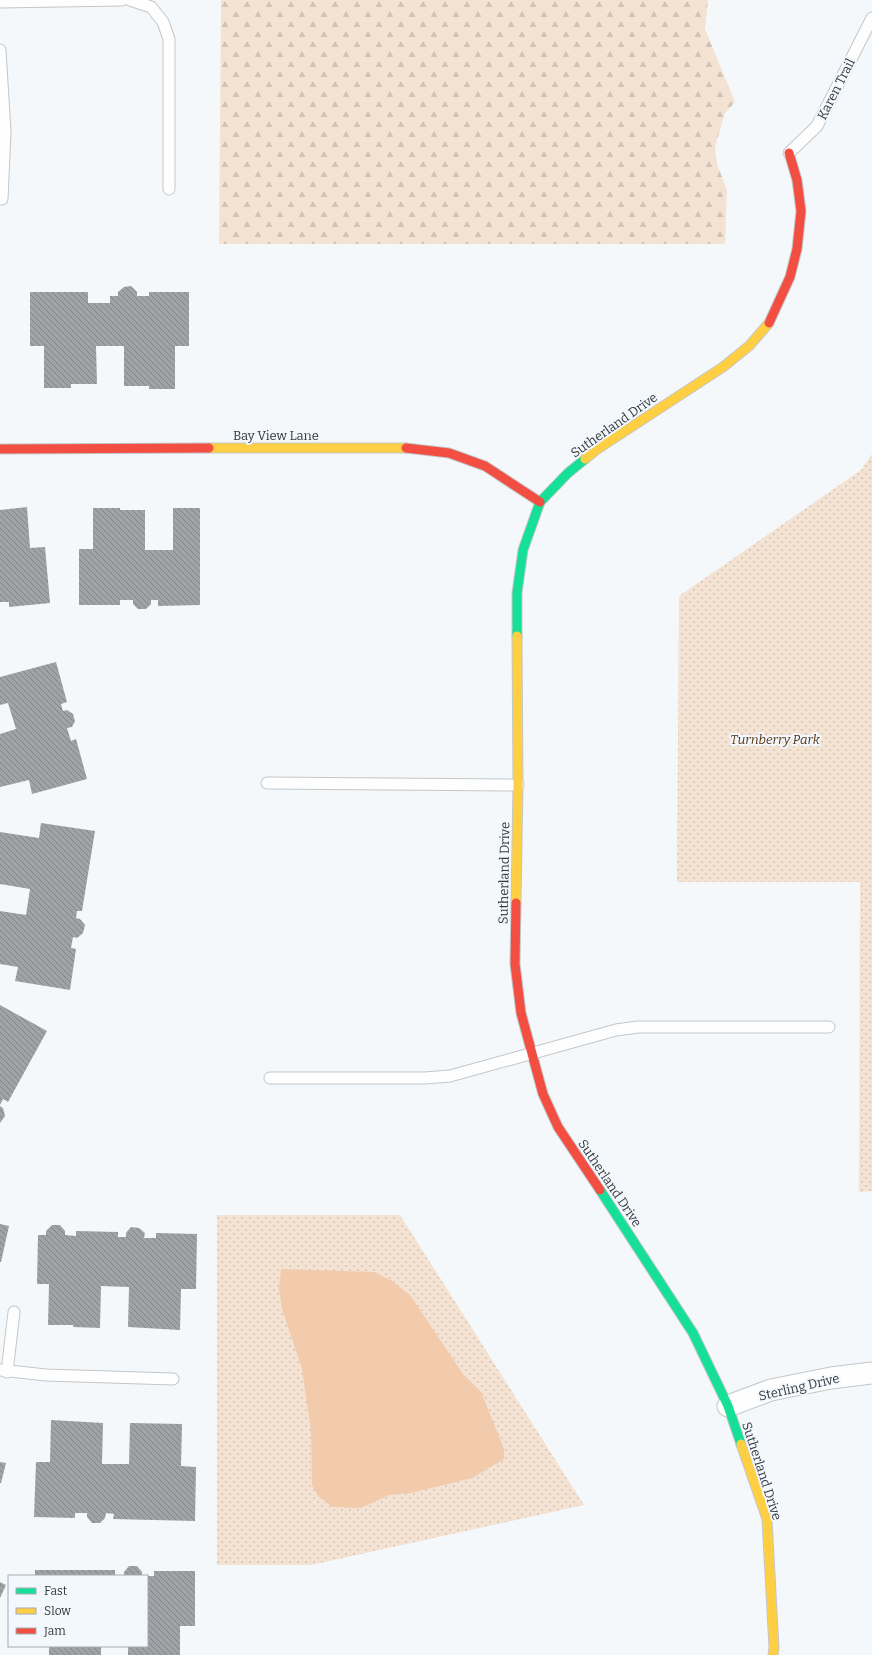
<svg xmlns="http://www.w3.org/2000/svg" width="872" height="1655" viewBox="0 0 872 1655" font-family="Bitter,serif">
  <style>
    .grass { fill: url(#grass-dots) }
    .forest { fill: url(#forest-firs) }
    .water { fill: #f2cbac }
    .building { fill: url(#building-back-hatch) }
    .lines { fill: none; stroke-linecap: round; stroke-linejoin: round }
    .lane-casing { stroke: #c3c7ca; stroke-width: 13 }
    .street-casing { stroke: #c3c7ca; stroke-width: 23 }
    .fast-casing { stroke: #c3c7ca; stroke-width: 11 }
    .slow-casing { stroke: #c3c7ca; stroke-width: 11 }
    .jam-casing { stroke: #c3c7ca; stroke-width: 11 }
    .lane { stroke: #fefefe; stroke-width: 11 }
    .street { stroke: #fefefe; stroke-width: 21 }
    .fast { stroke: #16e098; stroke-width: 9 }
    .slow { stroke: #ffcf43; stroke-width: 9 }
    .jam { stroke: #f24e42; stroke-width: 9 }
    .labels { text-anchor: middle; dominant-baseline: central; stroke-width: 4; stroke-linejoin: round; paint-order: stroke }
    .street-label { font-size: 13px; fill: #33393d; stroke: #f2f8fd }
    .park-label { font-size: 13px; font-style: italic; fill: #5a3513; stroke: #f2f8fd }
  </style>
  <defs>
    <pattern id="grass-dots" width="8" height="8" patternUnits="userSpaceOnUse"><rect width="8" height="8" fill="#f4e2d3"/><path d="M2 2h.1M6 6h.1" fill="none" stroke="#d2c3b6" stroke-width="1.8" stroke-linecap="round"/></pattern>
    <pattern id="forest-firs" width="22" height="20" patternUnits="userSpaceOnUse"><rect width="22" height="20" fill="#f4e2d3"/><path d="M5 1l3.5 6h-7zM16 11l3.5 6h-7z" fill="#d2c3b6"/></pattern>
    <pattern id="building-back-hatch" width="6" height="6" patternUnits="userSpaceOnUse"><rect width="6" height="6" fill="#9fa3a6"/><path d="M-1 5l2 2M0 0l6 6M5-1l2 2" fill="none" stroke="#828688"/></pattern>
  </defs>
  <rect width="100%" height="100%" fill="#f5f8fa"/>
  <g class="grass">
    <path d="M 872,454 L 872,1191 L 859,1192 L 860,882 L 677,882 L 679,596 L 861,470 Z"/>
    <path d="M 217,1215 L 400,1215 L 584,1505 L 311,1565 L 217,1565 Z"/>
  </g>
  <path class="forest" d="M 221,0 L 708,0 L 705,29 L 735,102 L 725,113 L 715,147 L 717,164 L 727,190 L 725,244 L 219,244 Z"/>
  <path class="water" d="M 281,1269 L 374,1272 L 392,1281 L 410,1295 L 463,1374 L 481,1392 L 504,1449 L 504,1459 L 472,1478 L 411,1493 L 389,1495 L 361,1508 L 333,1507 L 318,1496 L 312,1485 L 311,1431 L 302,1369 L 282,1309 L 279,1289 Z"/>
  <g class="building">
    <path d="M 131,286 L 137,292 L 137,296 L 149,296 L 149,292 L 189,292 L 189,346 L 175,346 L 175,389 L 149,389 L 149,386 L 124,386 L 124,346 L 96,346 L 97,384 L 71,384 L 71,388 L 44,388 L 44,346 L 30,346 L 30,292 L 88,292 L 88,303 L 110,303 L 110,296 L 118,296 L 118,292 L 124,287 Z"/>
    <path d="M 27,507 L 30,548 L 45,547 L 50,603 L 9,607 L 9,602 L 0,602 L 0,510 Z"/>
    <path d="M 93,508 L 120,508 L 120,510 L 145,510 L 145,550 L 173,550 L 173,508 L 200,508 L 200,605 L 158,606 L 158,600 L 151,600 L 151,604 L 146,609 L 138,609 L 133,604 L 133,600 L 120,600 L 120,605 L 79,605 L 79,549 L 93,549 Z"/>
    <path d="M 56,662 L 67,702 L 61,704 L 63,711 L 67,710 L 73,714 L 75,721 L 72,727 L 67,728 L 71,741 L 76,739 L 87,779 L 32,794 L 29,780 L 0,787 L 0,734 L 16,729 L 8,703 L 0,705 L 0,677 Z"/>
    <path d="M 41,823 L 95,831 L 82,911 L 77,911 L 76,918 L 80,919 L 85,925 L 83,933 L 77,938 L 73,937 L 71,948 L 76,949 L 70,990 L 15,981 L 18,967 L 0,964 L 0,911 L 26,915 L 30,889 L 0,884 L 0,832 L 39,838 Z"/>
    <path d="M 0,1005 L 47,1031 L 8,1102 L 3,1099 L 0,1105 Z"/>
    <path d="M 0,1106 L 3,1108 L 5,1116 L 0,1123 Z"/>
    <path d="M 0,1224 L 9,1226 L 1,1262 L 0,1262 Z"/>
    <path d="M 52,1225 L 60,1225 L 65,1231 L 65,1235 L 76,1236 L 76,1231 L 118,1232 L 118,1237 L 126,1237 L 126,1233 L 131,1227 L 139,1228 L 145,1233 L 144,1238 L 156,1238 L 156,1233 L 197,1234 L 196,1289 L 181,1289 L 180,1330 L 128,1327 L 129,1287 L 101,1286 L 100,1328 L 73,1327 L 73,1325 L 48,1325 L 49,1284 L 37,1284 L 38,1235 L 46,1235 L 46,1231 Z"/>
    <path d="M 51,1420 L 103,1423 L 102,1464 L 129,1464 L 130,1423 L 182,1424 L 181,1466 L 196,1467 L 195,1521 L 113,1519 L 114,1514 L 106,1513 L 105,1518 L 100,1523 L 92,1523 L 87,1517 L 87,1513 L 75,1513 L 75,1518 L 34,1517 L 36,1462 L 50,1462 Z"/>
    <path d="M 0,1462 L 6,1463 L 1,1483 L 0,1483 Z"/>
    <path d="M 129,1566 L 137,1566 L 142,1572 L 142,1576 L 124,1576 L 124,1572 Z"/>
    <rect x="35" y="1570" width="80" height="6"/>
    <path d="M 154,1571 L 195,1571 L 195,1626 L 180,1626 L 180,1655 L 128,1655 L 128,1646 L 147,1646 L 147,1576 L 154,1576 Z"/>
    <path d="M 0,1582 L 6,1585 L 0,1598 Z"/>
    <rect x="49" y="1646" width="52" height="9"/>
  </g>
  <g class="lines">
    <defs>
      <g id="lane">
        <path d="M 130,0 L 151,7 L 163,22 L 169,39 L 169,189"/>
        <path d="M 0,2 L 122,0"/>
        <path d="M 0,50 L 5,132 L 2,199"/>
        <path d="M 789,153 L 817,126 L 872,18"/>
        <path d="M 267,783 L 518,785"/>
        <path d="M 270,1078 L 425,1078 L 450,1076 L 616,1030 L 638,1027 L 829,1027"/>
        <path d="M 0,1370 L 46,1375 L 173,1379"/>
        <path d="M 7,1372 L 14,1312"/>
      </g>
      <path id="street" d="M 728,1406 L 771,1390 L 831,1378 L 872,1373"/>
      <g id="fast">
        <path d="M 517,636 L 517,593 L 523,550 L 540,502 L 568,473 L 585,459"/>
        <path d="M 600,1190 L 693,1333 L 728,1406 L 741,1444"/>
      </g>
      <g id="slow">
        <path d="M 209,448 L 406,448"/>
        <path d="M 585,459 L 596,450 L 723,367 L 749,346 L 769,323"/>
        <path d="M 516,903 L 518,785 L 517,636"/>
        <path d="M 741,1444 L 767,1519 L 774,1648 L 773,1655"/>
      </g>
      <g id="jam">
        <path d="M 769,323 L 790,277 L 797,249 L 801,211 L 797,180 L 789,153"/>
        <path d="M 406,448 L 449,453 L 485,466 L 540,502"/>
        <path d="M 0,449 L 209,448"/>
        <path d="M 516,903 L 515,964 L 521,1013 L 543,1094 L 558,1127 L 600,1190"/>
      </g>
    </defs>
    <use href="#lane" class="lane-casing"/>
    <use href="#street" class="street-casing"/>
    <use href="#fast" class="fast-casing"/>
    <use href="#slow" class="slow-casing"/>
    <use href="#jam" class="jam-casing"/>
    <use href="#lane" class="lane"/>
    <use href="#street" class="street"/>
    <use href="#fast" class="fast"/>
    <use href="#slow" class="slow"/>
    <use href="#jam" class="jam"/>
  </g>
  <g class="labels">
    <g class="street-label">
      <text transform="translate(836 89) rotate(-63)">Karen Trail</text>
      <text transform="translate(614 425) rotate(-35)">Sutherland Drive</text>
      <text x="276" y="435">Bay View Lane</text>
      <text transform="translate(504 873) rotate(-89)">Sutherland Drive</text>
      <text transform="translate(610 1183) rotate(56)">Sutherland Drive</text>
      <text transform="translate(799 1387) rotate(-13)">Sterling Drive</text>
      <text transform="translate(762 1471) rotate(72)">Sutherland Drive</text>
    </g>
    <g class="park-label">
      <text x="775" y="739">Turnberry Park</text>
    </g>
  </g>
  <rect x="8" y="1575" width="140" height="72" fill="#f2f8fd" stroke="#a6acb0"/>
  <rect x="16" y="1588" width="20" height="6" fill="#16e098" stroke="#a6acb0"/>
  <text x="44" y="1595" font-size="12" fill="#33393d">Fast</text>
  <rect x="16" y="1608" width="20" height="6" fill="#ffcf43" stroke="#a6acb0"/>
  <text x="44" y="1615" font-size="12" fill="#33393d">Slow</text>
  <rect x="16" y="1628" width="20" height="6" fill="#f24e42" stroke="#a6acb0"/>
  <text x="44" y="1635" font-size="12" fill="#33393d">Jam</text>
</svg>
